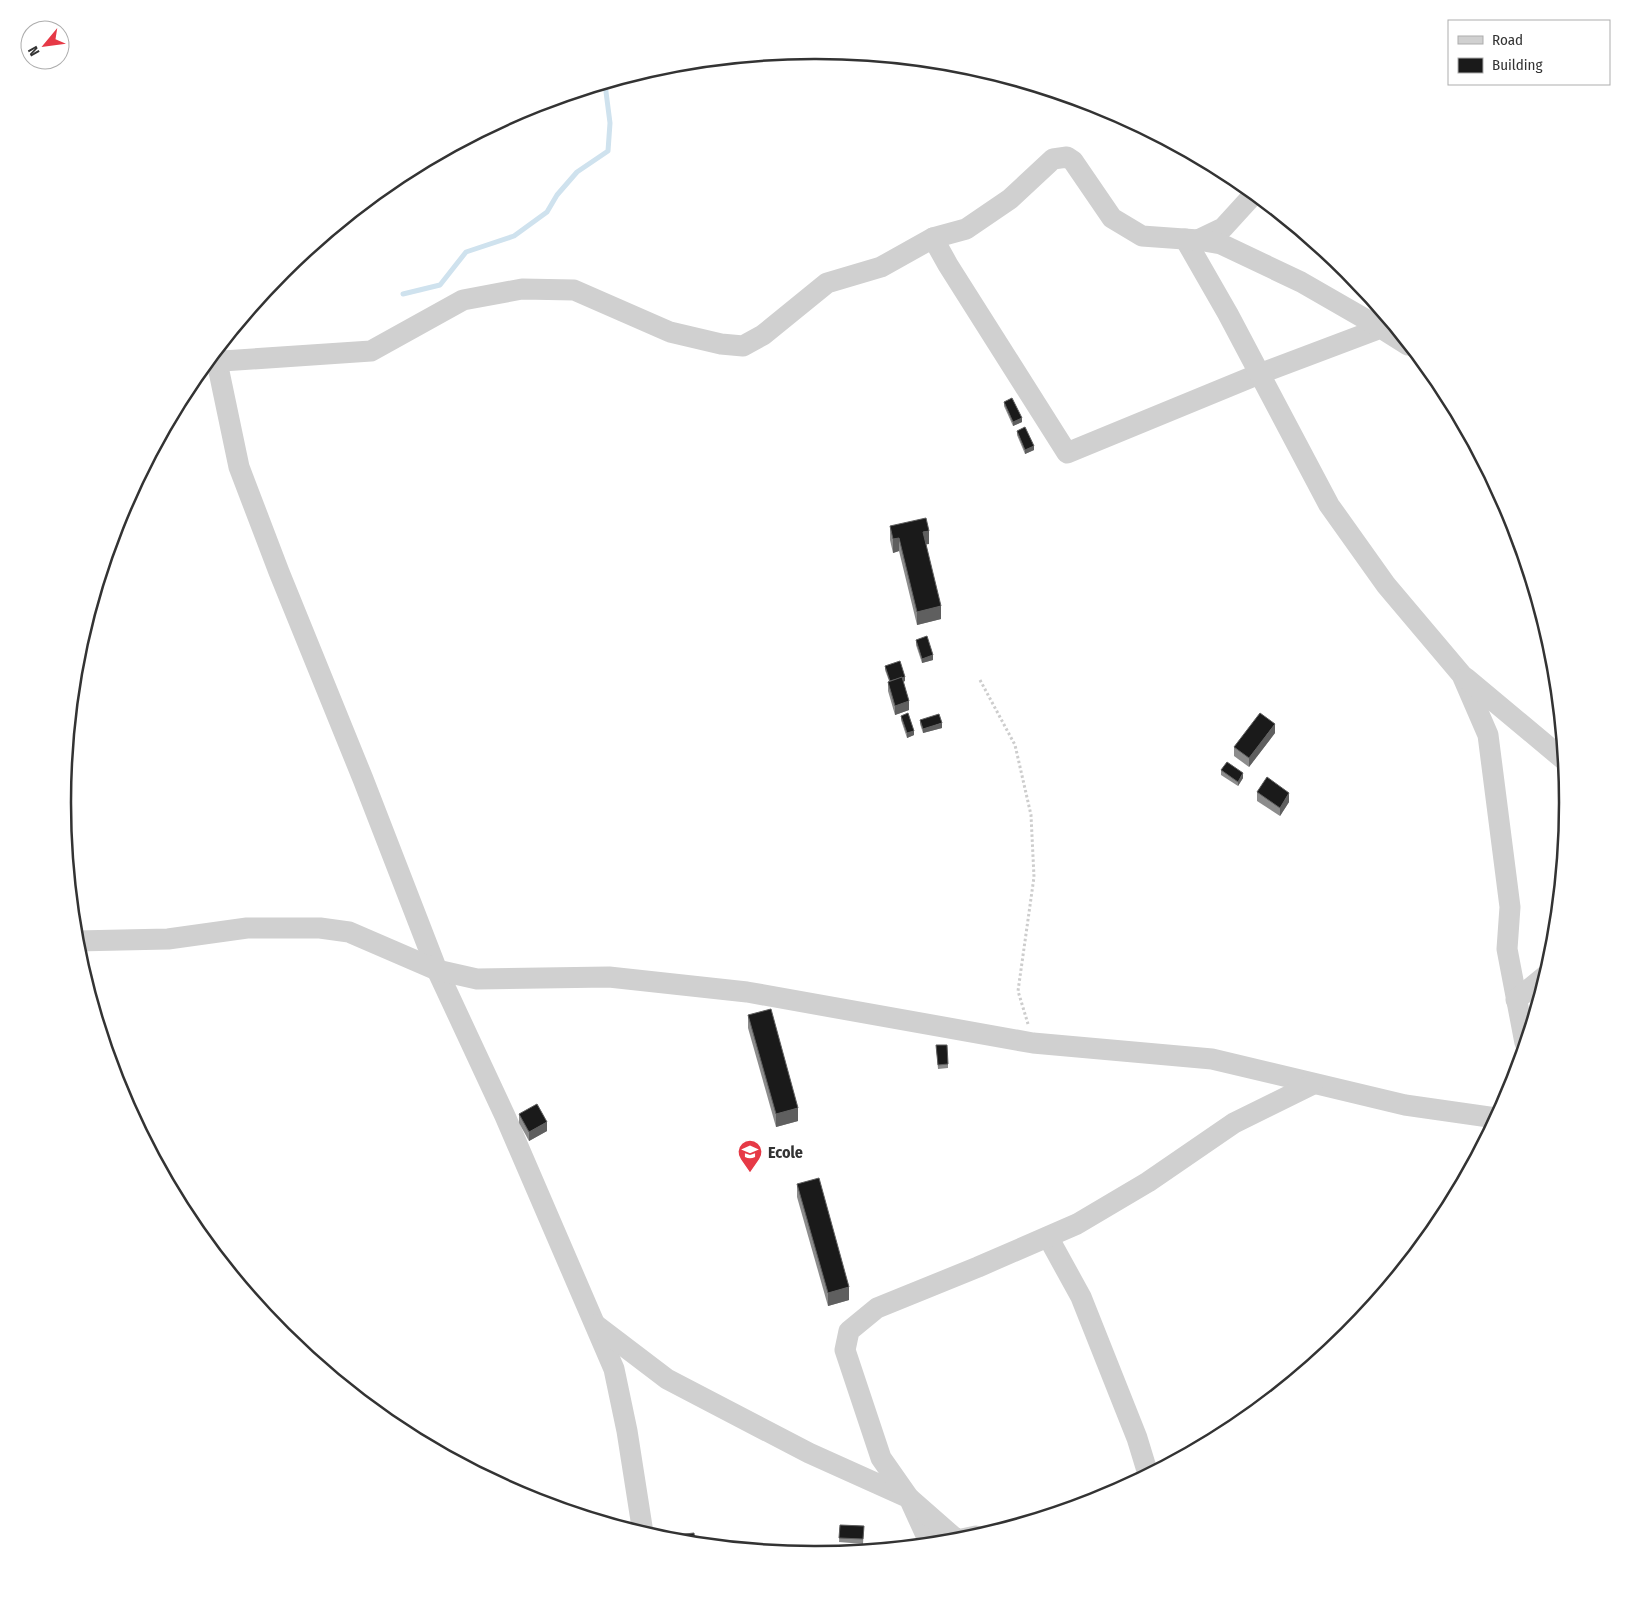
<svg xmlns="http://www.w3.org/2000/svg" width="1630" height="1605" viewBox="0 0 1630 1605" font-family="'Fira Sans Condensed',sans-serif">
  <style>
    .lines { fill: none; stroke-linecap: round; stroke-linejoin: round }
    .stream { stroke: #cfe2ee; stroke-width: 5 }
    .path { stroke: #cdcdcd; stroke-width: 3; stroke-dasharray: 2.5 2.5; stroke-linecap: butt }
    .minor { stroke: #d0d0d0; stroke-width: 21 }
    .wall { fill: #8c8c8c }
    .shaded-wall { fill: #5f5f5f }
    .building { fill: #1a1a1a; stroke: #5f5f5f }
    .labels { text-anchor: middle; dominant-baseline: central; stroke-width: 5; stroke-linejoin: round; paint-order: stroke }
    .poi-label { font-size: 16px; font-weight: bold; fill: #333; stroke: #fff; text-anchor: start }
    .rim { fill: none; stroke: #333; stroke-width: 2.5 }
  </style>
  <rect width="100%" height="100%" fill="#fff"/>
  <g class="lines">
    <path class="stream" d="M 403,294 L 440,285 L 466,252 L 514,236 L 547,212 L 557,195 L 577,172 L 608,151 L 610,123 L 605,84"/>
    <path class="path" d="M 980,680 L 1015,745 L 1031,815 L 1034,877 L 1018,991 L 1028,1024"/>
    <g class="minor">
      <path d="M 933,238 L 948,265 L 1067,453 L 1259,374 L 1381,328 L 1408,345"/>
      <path d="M 1185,239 L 1228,314 L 1329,505 L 1386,585 L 1462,675 L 1488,735 L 1510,907 L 1507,949 L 1525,1043"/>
      <path d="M 1198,240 L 1223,228 L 1254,194"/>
      <path d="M 216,352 L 217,362 L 239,467 L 279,572 L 363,779 L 437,970 L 505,1116 L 614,1369 L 627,1431 L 643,1533"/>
      <path d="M 208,362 L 371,351 L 463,300 L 522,289 L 574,290 L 670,332 L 721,344 L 743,346 L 763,335 L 827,283 L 881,267 L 933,238 L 966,229 L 1010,199 L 1053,159 L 1067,157 L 1073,161 L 1112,218 L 1142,236 L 1198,240 L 1221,244 L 1301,282 L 1381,328 L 1393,326"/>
      <path d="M 1466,678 L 1563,759"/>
      <path d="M 76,941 L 168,939 L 247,928 L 320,928 L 349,932 L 437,970 L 477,979 L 609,977 L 747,992 L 1033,1043 L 1212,1059 L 1405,1105 L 1496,1118"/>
      <path d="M 1516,1000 L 1545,976"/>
      <path d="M 1048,1237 L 1081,1297 L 1137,1438 L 1148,1474"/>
      <path d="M 596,1325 L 667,1379 L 809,1453 L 909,1498 L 930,1544"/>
      <path d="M 976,1536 L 957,1540 L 909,1498 L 881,1458 L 845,1350 L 849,1331 L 877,1308 L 978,1267 L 1077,1224 L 1148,1182 L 1234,1123 L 1313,1084"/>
    </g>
  </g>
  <g class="wall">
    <path d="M 1004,402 L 1022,422 L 1013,426 L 1004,406 Z"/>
    <path d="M 1017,431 L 1034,450 L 1025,454 L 1017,435 Z"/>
    <path d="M 890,526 L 929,544 L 926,544 L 941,619 L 917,625 L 899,551 L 893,553 L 890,540 Z"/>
    <path d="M 916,640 L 933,660 L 922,663 L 916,645 Z"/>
    <path d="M 885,666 L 905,681 L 903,682 L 909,710 L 895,715 L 888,691 L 888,682 L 889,681 L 885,670 Z"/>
    <path d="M 901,716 L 914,735 L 907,738 L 901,720 Z"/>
    <path d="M 920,720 L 942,728 L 923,733 L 920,724 Z"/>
    <path d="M 1275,733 L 1249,767 L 1234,756 L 1234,747 Z"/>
    <path d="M 1221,770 L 1243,778 L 1238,786 L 1221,775 Z"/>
    <path d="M 1257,792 L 1289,802 L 1280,816 L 1257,801 Z"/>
    <path d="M 748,1015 L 798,1121 L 776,1127 L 748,1028 Z"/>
    <path d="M 936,1045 L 948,1064 L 948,1068 L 938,1069 Z"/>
    <path d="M 519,1114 L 547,1131 L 529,1141 L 519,1123 Z"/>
    <path d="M 797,1184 L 849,1300 L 828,1306 L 797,1197 Z"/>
    <path d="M 840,1525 L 864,1526 L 863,1544 L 839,1542 Z"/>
  </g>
  <g class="shaded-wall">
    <path d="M 1022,418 L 1022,422 L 1013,426 L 1013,422 Z"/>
    <path d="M 1034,446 L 1034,450 L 1025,454 L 1025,450 Z"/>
    <path d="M 929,531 L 929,544 L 923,545 L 923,532 Z"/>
    <path d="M 899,538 L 899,551 L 893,553 L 893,539 Z"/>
    <path d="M 941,606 L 941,619 L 917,625 L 917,612 Z"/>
    <path d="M 933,655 L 933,660 L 922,663 L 922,659 Z"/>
    <path d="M 905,677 L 905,681 L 890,686 L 890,681 Z"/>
    <path d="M 909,701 L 909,710 L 895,715 L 895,706 Z"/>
    <path d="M 942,723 L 942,728 L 923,733 L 923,729 Z"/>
    <path d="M 1275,724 L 1275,733 L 1249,767 L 1249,758 Z"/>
    <path d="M 914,731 L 914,735 L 907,738 L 907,733 Z"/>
    <path d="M 1243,773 L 1243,778 L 1238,786 L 1238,782 Z"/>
    <path d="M 1289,793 L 1289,802 L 1280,816 L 1280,808 Z"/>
    <path d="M 798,1108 L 798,1121 L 776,1127 L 776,1114 Z"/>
    <path d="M 547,1122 L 547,1131 L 529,1141 L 529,1132 Z"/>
    <path d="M 849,1287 L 849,1300 L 828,1306 L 828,1293 Z"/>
  </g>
  <g class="building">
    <path d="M 1012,398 L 1022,418 L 1013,422 L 1004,402 Z"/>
    <path d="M 1025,427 L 1034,446 L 1025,450 L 1017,431 Z"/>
    <path d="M 926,518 L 929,531 L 923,532 L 941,606 L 917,612 L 899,538 L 893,539 L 890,526 Z"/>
    <path d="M 927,636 L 933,655 L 922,659 L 916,640 Z"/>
    <path d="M 900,661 L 905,677 L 890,681 L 885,666 Z"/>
    <path d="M 902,677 L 909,701 L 895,706 L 888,682 Z"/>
    <path d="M 908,713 L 914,731 L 907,733 L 901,716 Z"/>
    <path d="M 1260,713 L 1275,724 L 1249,758 L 1234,747 Z"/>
    <path d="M 939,714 L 942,723 L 923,729 L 920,720 Z"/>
    <path d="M 1227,762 L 1243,773 L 1238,782 L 1221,770 Z"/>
    <path d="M 1267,777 L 1289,793 L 1280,808 L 1257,792 Z"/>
    <path d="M 771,1009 L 798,1108 L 776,1114 L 748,1015 Z"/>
    <path d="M 936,1045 L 947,1045 L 948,1064 L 938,1065 Z"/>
    <path d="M 537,1104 L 547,1122 L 529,1132 L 519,1114 Z"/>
    <path d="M 819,1178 L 849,1287 L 828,1293 L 797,1184 Z"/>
    <path d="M 840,1525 L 864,1526 L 863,1539 L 839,1538 Z"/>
    <path d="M 694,1533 L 695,1543 L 668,1540 L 667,1536 Z"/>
  </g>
  <defs>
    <symbol id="school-pin" viewBox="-11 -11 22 30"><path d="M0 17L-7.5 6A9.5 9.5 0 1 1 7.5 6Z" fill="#e63946" stroke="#fff"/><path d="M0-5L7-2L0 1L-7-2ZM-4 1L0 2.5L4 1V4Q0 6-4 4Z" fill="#fff"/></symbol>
  </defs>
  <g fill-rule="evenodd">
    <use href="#school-pin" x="736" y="1138" width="28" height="38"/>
  </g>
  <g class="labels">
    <g class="poi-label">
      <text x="768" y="1152">Ecole</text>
    </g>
  </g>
  <path d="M0 0H1630V1605H0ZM814 59H816A743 743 0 0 1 1559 802V803A743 743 0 0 1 816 1546H814A743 743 0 0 1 71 803V802A743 743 0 0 1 814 59Z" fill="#fff" fill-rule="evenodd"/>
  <path class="rim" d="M814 59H816A743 743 0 0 1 1559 802V803A743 743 0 0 1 816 1546H814A743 743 0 0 1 71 803V802A743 743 0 0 1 814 59Z"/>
  <rect x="1448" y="20" width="162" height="65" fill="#ffffff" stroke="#adadad"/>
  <rect x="1458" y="36" width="25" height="8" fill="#d0d0d0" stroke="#adadad"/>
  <text x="1492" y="45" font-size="15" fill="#333333">Road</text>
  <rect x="1458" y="58" width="25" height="15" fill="#1a1a1a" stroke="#adadad"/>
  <text x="1492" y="70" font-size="15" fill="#333333">Building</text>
  <g transform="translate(45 45) rotate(241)"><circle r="24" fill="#ffffff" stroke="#adadad"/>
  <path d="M0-4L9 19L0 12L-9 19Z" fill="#e63946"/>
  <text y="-8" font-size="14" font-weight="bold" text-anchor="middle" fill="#333333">N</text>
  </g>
</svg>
